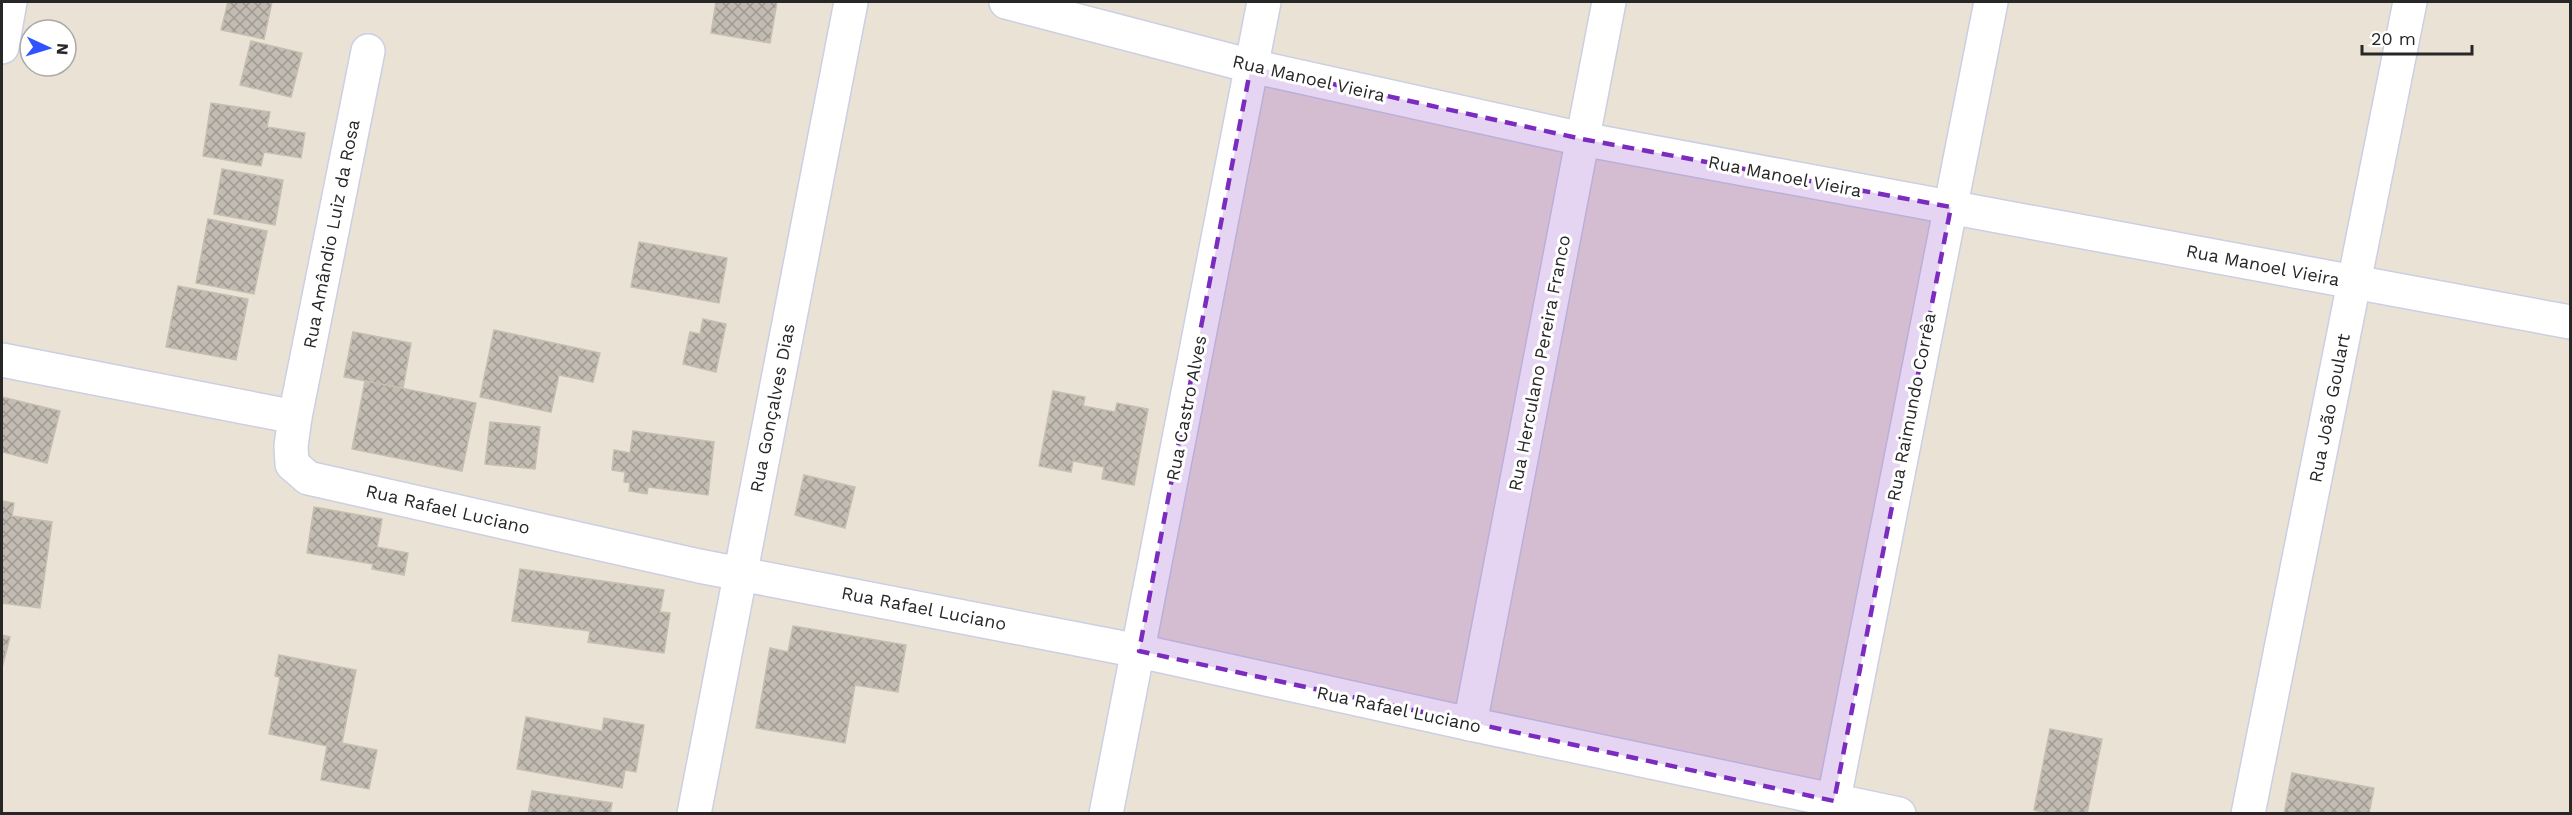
<svg xmlns="http://www.w3.org/2000/svg" width="2572" height="815" viewBox="0 0 2572 815" font-family="'Work Sans',sans-serif">
  <style>
    .building { fill: url(#building-cross-hatch); stroke: #c6bfb0; stroke-width: 1.5 }
    .lines { fill: none; stroke-linecap: round; stroke-linejoin: round }
    .street-casing { stroke: #cbcfe2; stroke-width: 36 }
    .street { stroke: #fff; stroke-width: 33 }
    .marked { fill: #7b2cbf; fill-opacity: 0.2; stroke: #7b2cbf; stroke-width: 4.5; stroke-dasharray: 12 8; stroke-linejoin: round }
    .labels { text-anchor: middle; dominant-baseline: central; stroke-width: 6; stroke-linejoin: round; paint-order: stroke }
    .street-label { font-size: 18px; fill: #272727; stroke: #fff }
  </style>
  <defs>
    <pattern id="building-cross-hatch" width="8" height="8" patternUnits="userSpaceOnUse" patternTransform="scale(1.5)"><rect width="8" height="8" fill="#c2bcb3"/><path d="M0 0l8 8M0 8l8-8" fill="none" stroke="#9e9992"/></pattern>
  </defs>
  <rect width="100%" height="100%" fill="#ebe2d6"/>
  <g class="building">
    <path d="M 228,2 L 272,2 L 264,39 L 221,30 Z"/>
    <path d="M 716,2 L 777,2 L 770,43 L 711,33 Z"/>
    <path d="M 251,41 L 302,53 L 291,97 L 240,85 Z"/>
    <path d="M 211,103 L 270,112 L 267,127 L 305,133 L 301,158 L 264,152 L 261,166 L 203,156 Z"/>
    <path d="M 222,169 L 283,180 L 275,225 L 214,214 Z"/>
    <path d="M 208,219 L 267,231 L 254,294 L 196,283 Z"/>
    <path d="M 639,242 L 727,258 L 719,303 L 631,287 Z"/>
    <path d="M 178,286 L 248,299 L 236,360 L 166,347 Z"/>
    <path d="M 703,319 L 726,324 L 716,372 L 683,364 L 690,332 L 700,334 Z"/>
    <path d="M 494,330 L 600,353 L 593,382 L 559,375 L 551,412 L 480,397 Z"/>
    <path d="M 353,332 L 411,343 L 403,388 L 344,377 Z"/>
    <path d="M 365,381 L 476,403 L 462,471 L 352,449 Z"/>
    <path d="M 1053,391 L 1085,397 L 1083,406 L 1115,412 L 1117,403 L 1148,409 L 1134,485 L 1102,479 L 1104,467 L 1073,461 L 1071,472 L 1039,466 Z"/>
    <path d="M 2,397 L 60,411 L 47,463 L 2,452 Z"/>
    <path d="M 490,422 L 540,427 L 535,469 L 485,464 Z"/>
    <path d="M 633,431 L 714,442 L 708,495 L 648,487 L 647,494 L 629,491 L 630,483 L 624,482 L 625,472 L 612,470 L 614,450 L 630,453 Z"/>
    <path d="M 804,475 L 855,487 L 845,528 L 795,515 Z"/>
    <path d="M 2,501 L 14,503 L 12,516 L 52,522 L 40,608 L 2,603 Z"/>
    <path d="M 314,507 L 382,519 L 377,547 L 408,553 L 404,575 L 372,569 L 373,564 L 307,553 Z"/>
    <path d="M 520,569 L 664,590 L 660,612 L 670,613 L 664,653 L 588,642 L 590,631 L 512,621 Z"/>
    <path d="M 793,626 L 906,645 L 898,692 L 855,685 L 845,743 L 756,728 L 770,648 L 788,652 Z"/>
    <path d="M 2,635 L 10,637 L 2,668 Z"/>
    <path d="M 279,655 L 356,670 L 342,743 L 377,750 L 369,789 L 321,780 L 327,746 L 269,734 L 280,677 L 275,676 Z"/>
    <path d="M 526,717 L 602,731 L 604,718 L 644,725 L 636,772 L 625,770 L 622,788 L 517,769 Z"/>
    <path d="M 2050,729 L 2102,739 L 2087,814 L 2050,814 L 2034,810 Z"/>
    <path d="M 2292,773 L 2374,788 L 2369,814 L 2284,814 Z"/>
    <path d="M 532,791 L 612,803 L 610,814 L 528,814 Z"/>
  </g>
  <g class="lines">
    <defs>
      <g id="street">
        <path d="M 1006,2 L 1251,66 L 1582,139 L 2570,322"/>
        <path d="M 2,47 L 10,2"/>
        <path d="M 2,360 L 295,417 L 291,446 L 292,464 L 308,478 L 699,566 L 1139,651 L 1470,724 L 1899,814"/>
        <path d="M 295,417 L 368,51"/>
        <path d="M 1470,724 L 1609,2"/>
        <path d="M 694,814 L 851,2"/>
        <path d="M 1106,814 L 1264,2"/>
        <path d="M 1831,814 L 1991,2"/>
        <path d="M 2248,814 L 2410,2"/>
      </g>
    </defs>
    <use href="#street" class="street-casing"/>
    <use href="#street" class="street"/>
  </g>
  <path class="marked" d="M 1251,66 L 1582,139 L 1951,207 L 1834,801 L 1139,651 Z"/>
  <g class="labels">
    <g class="street-label">
      <text transform="translate(1309 78) rotate(13)">Rua Manoel Vieira</text>
      <text transform="translate(1785 176) rotate(11)">Rua Manoel Vieira</text>
      <text transform="translate(331 234) rotate(-79)">Rua Amândio Luiz da Rosa</text>
      <text transform="translate(2263 265) rotate(11)">Rua Manoel Vieira</text>
      <text transform="translate(1539 363) rotate(-79)">Rua Herculano Pereira Franco</text>
      <text transform="translate(1911 407) rotate(-79)">Rua Raimundo Corrêa</text>
      <text transform="translate(772 408) rotate(-79)">Rua Gonçalves Dias</text>
      <text transform="translate(1186 408) rotate(-79)">Rua Castro Alves</text>
      <text transform="translate(2329 408) rotate(-79)">Rua João Goulart</text>
      <text transform="translate(448 509) rotate(13)">Rua Rafael Luciano</text>
      <text transform="translate(924 608) rotate(11)">Rua Rafael Luciano</text>
      <text transform="translate(1399 709) rotate(12)">Rua Rafael Luciano</text>
    </g>
  </g>
  <rect width="2572" height="815" fill="none" stroke="#272727" stroke-width="6"/>
  <g transform="translate(48 48) rotate(94)"><circle r="28" fill="#ffffff" stroke="#a9a9a9" stroke-width="1.5"/>
  <path d="M0-4.5L10 22L0 15L-10 22Z" fill="#2f53ff"/>
  <text y="-9" font-size="16" font-weight="bold" text-anchor="middle" fill="#272727">N</text>
  </g>
  <path d="M2362 45v9h110v-9" fill="none" stroke="#272727" stroke-width="3"/>
  <text x="2371" y="45" font-size="18" fill="#272727" stroke="#ffffff" stroke-width="4.5" paint-order="stroke">20 m</text>
</svg>
